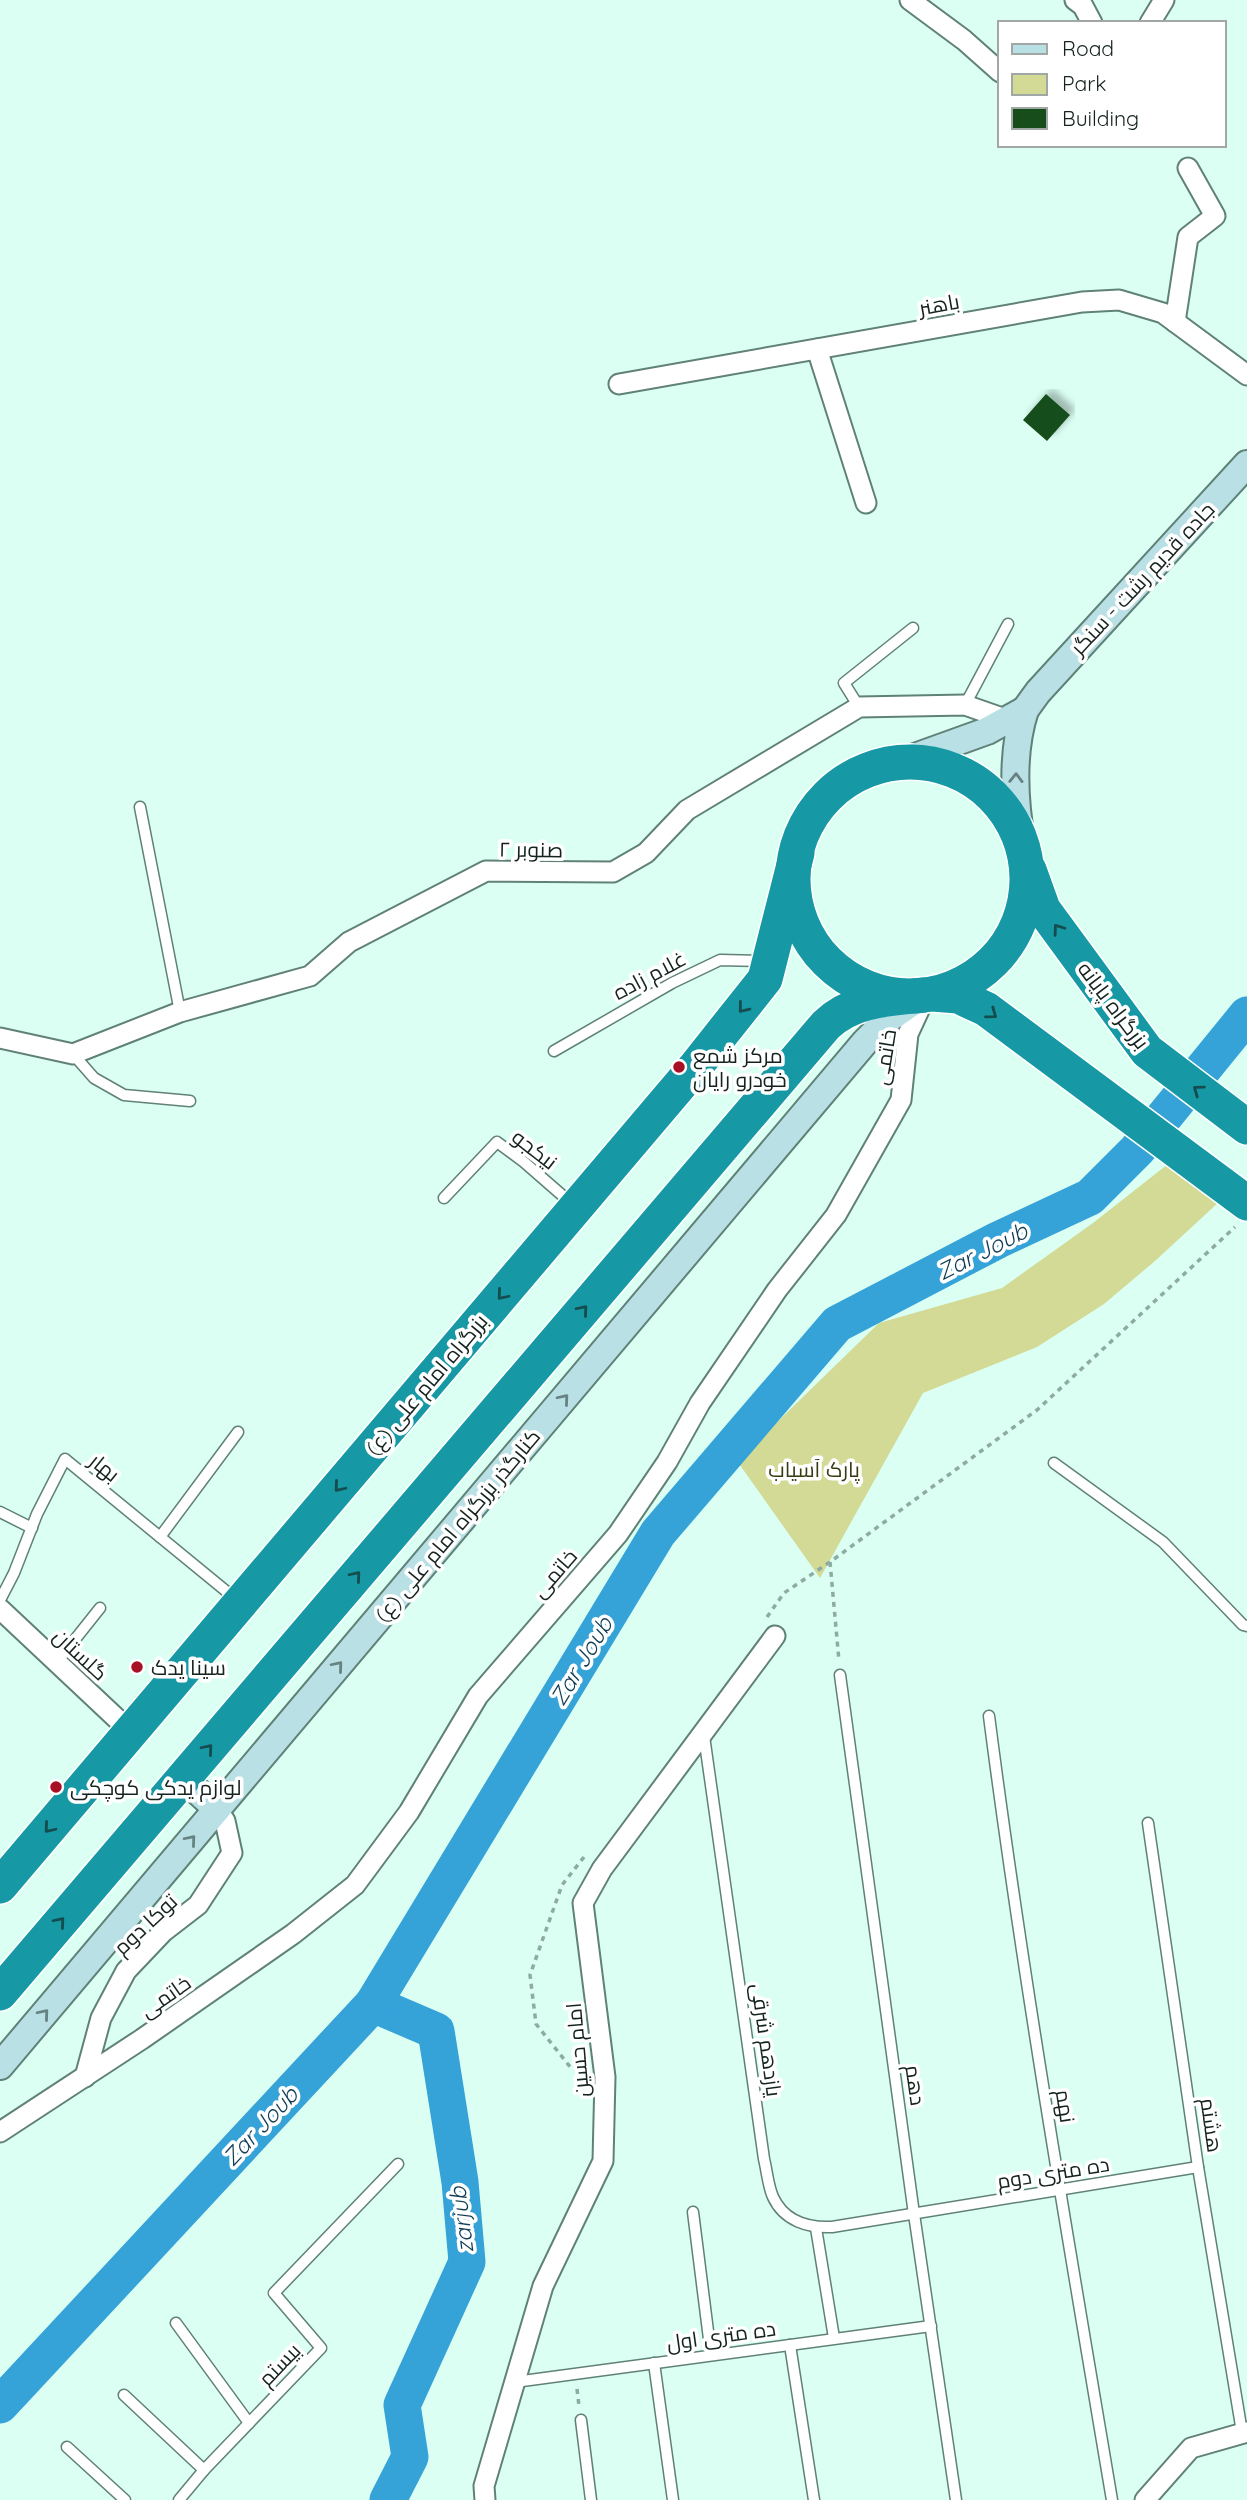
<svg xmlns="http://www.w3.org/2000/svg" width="1247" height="2500" viewBox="0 0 1247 2500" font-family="Quicksand,Cairo,sans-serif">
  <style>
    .green { fill: #d2da96 }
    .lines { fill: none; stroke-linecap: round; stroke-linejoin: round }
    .river { stroke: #35a2d8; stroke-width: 37 }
    .building { fill: #174d1a; filter: url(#shadow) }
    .lane-casing { stroke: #608177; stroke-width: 13 }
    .street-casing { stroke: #608177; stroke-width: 23 }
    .secondary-casing { stroke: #608177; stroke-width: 30 }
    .highway-casing { stroke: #fff; stroke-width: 38 }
    .path { stroke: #8eaaa1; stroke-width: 3.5; stroke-dasharray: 5 5; stroke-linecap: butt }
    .lane { stroke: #fff; stroke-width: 10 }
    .street { stroke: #fff; stroke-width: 19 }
    .secondary { stroke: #b9e0e4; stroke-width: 26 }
    .highway { stroke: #1699a5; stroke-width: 35 }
    .oneway { stroke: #678282 }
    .oneway2 { stroke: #154c4e }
    .poi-dot { fill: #a81125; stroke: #fff; stroke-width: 2.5 }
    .labels { text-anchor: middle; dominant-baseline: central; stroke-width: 7; stroke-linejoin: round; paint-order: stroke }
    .street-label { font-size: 21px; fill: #15231f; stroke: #fff }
    .poi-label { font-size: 21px; fill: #15231f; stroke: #fff; text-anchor: start }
    .park-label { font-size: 21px; fill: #383c12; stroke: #fff }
    .water-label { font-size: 23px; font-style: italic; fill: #0f3c53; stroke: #fff }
  </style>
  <defs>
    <filter id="shadow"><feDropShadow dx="6" dy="-6" stdDeviation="3.5" flood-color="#0004"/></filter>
  </defs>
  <rect width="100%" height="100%" fill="#dbfff3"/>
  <path class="green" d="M 1182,1153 L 1220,1201 L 1155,1261 L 1104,1304 L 1037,1347 L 923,1393 L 820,1578 L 737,1461 L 879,1323 L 1002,1288 L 1093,1223 Z"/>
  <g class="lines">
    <g class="river">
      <path d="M 373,2004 L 436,2031 L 460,2182 L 467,2262 L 402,2405 L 410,2457 L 388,2500"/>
      <path d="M 0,2405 L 373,2004 L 658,1533 L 837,1324 L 998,1240 L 1090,1197 L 1137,1150 L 1247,1015"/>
    </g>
  </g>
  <path class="building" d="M 1046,394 L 1070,415 L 1047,441 L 1023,420 Z"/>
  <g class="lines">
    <defs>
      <g id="lane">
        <path d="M 965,705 L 1008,624"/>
        <path d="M 859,707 L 844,683 L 913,628"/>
        <path d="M 140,807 L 180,1012"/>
        <path d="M 554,1051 L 672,983 L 720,960 L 762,961"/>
        <path d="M 73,1054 L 94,1078 L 124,1095 L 190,1101"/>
        <path d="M 444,1198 L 497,1142 L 524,1162 L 571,1203"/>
        <path d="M 1054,1463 L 1163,1542 L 1243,1625 L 1247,1626"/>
        <path d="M 0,1512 L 32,1528"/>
        <path d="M 160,1537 L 238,1432"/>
        <path d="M 0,1600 L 14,1573 L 37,1514 L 65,1459 L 237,1600"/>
        <path d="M 57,1662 L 100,1608"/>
        <path d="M 840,1675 L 914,2214 L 956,2500"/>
        <path d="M 989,1716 C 1023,1979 1068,2239 1112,2500"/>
        <path d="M 704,1736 L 764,2159 C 767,2171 768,2186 773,2197 C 784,2221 808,2228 832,2227 L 1198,2167"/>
        <path d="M 1148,1823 L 1198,2167 L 1242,2432"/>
        <path d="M 693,2212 L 711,2355"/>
        <path d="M 816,2228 L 834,2338"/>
        <path d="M 176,2323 L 249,2423"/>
        <path d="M 790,2345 L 814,2500"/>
        <path d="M 654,2363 L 673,2500"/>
        <path d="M 515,2382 L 931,2326"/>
        <path d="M 124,2395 L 204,2470"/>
        <path d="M 581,2420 L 591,2500"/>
        <path d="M 67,2447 L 125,2500"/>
        <path d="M 179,2500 L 204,2470 L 321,2348 L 274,2293 L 398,2164"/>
      </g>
      <g id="street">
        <path d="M 910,0 L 964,40 L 1000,72"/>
        <path d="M 1075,0 L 1083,6 L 1092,23"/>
        <path d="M 1150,23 L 1164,0"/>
        <path d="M 1175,322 L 1188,237 L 1215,216 L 1188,168"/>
        <path d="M 817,349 L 866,503"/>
        <path d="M 619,384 L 1082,302 L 1119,300 L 1163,313 L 1247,375"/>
        <path d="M 0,1038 L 73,1054 L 180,1012 L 310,976 L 349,942 L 486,871 L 613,872 L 646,853 L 687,810 L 859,707 L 965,705 L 1008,720"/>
        <path d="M 0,1609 L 131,1732"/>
        <path d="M 85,2077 L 101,2018 L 126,1971 L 163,1932 L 198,1905 L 232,1853 L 225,1821 L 217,1809"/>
        <path d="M 0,2132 L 142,2039 L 293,1934 L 355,1885 L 409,1812 L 478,1696 L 618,1534 L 667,1462 L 700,1403 L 777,1290 L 836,1215 L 901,1100 L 908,1034 L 926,995"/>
        <path d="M 485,2500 L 484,2486 L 543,2286 L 603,2161 L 605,2077 L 583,1903 L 602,1869 L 775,1636"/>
        <path d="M 1145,2500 L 1191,2448 L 1247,2432"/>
      </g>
      <g id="secondary">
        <path d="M 1025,710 L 1038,692 L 1247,464"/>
        <path d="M 898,763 L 987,731 L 1025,710 C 1011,753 1014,801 1022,845"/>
        <path d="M 183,1778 L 217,1809"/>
        <path d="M 0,2066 L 865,1042 L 887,1020 L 920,997"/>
      </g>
      <g id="highway">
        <circle cx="910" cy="879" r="117"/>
        <path d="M 1029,870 L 1043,909 L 1147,1051 L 1247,1127"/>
        <path d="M 933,994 L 958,996 L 986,1009 L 1247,1203"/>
        <path d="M 0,1886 L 696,1066 L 765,979 L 797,853"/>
        <path d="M 0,1993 L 826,1025 C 853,999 889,999 924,995"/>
      </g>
    </defs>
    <use href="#lane" class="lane-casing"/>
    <use href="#street" class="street-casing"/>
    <use href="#secondary" class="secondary-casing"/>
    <use href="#highway" class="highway-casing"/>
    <g class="path">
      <path d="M 830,1562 L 839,1661"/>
      <path d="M 767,1617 L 784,1593 L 830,1562 L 1037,1410 L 1235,1227"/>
      <path d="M 584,1857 L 562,1885 L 530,1975 L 536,2024 L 571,2068 L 585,2072"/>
      <path d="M 577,2389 L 579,2406"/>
    </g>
    <use href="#lane" class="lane"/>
    <use href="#street" class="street"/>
    <use href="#secondary" class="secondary"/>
    <use href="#highway" class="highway"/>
  </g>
  <defs><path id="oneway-chevron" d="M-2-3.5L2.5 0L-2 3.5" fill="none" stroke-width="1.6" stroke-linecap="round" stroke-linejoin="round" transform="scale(1.75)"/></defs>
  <g class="oneway">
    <use href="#oneway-chevron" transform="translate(1016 778) rotate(-89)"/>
    <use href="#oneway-chevron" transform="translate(564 1399) rotate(-50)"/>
    <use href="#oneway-chevron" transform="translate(338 1666) rotate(-50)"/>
    <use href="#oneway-chevron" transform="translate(191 1840) rotate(-50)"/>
    <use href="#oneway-chevron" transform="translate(44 2014) rotate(-50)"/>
  </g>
  <g class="oneway2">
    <use href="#oneway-chevron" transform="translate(1058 929) rotate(-126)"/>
    <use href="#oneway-chevron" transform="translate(743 1008) rotate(129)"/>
    <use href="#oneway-chevron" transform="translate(992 1014) rotate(36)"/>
    <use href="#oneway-chevron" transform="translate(1198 1090) rotate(-144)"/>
    <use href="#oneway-chevron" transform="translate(502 1295) rotate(130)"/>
    <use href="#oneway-chevron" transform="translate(583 1310) rotate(-50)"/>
    <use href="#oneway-chevron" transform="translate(339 1487) rotate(130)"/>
    <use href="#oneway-chevron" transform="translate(356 1576) rotate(-50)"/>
    <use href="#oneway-chevron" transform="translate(208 1749) rotate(-50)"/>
    <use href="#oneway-chevron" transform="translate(49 1828) rotate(130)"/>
    <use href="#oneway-chevron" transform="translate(60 1922) rotate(-50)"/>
  </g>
  <g class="poi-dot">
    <circle cx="679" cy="1067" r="7"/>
    <circle cx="137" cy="1667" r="7"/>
    <circle cx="56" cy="1787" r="7"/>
  </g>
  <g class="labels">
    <g class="street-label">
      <text transform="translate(939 304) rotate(-10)">باهنر</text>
      <text transform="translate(1142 578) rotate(-47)">جاده قدیم رشت - سنگر</text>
      <text transform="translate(531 849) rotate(1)">صنوبر ۲</text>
      <text transform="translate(649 975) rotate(-28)">غلام زاده</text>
      <text transform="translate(1114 1005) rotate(53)">بزرگراه پایانه</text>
      <text transform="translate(884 1057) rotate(-81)">خاتمی</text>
      <text transform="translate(535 1149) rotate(38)">نیکجو</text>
      <text transform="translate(426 1384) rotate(-50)">بزرگراه امام علی (ع)</text>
      <text transform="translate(105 1467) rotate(39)">بهار</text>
      <text transform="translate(457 1525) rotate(-50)">کنارگذر بزرگراه امام علی (ع)</text>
      <text transform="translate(554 1573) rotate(-49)">خاتمی</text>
      <text transform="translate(81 1654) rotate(43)">گلستان</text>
      <text transform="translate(145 1924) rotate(-43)">توکا دوم</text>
      <text transform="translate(165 1996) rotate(-35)">خاتمی</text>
      <text transform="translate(767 2040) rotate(82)">یازدهم شرقی</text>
      <text transform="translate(577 2050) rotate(-95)">امام حسین</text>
      <text transform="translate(916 2085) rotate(82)">دهم</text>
      <text transform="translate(1066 2106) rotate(81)">نهم</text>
      <text transform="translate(1212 2125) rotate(82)">هشتم</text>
      <text transform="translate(1053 2172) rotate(-9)">ده متری دوم</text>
      <text transform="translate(721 2335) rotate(-8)">ده متری اول</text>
      <text transform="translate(279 2364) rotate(-46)">بیستم</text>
    </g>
    <g class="poi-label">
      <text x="693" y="1055">مرکز شمع<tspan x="693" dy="24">خودرو رایان</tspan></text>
      <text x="151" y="1667">سینا یدک</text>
      <text x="70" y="1787">لوازم یدکی کوچکی</text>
    </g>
    <g class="park-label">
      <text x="814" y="1469">پارک آسیاب</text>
    </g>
    <g class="water-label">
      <text transform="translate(982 1251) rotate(-27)">Zar Joub</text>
      <text transform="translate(581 1661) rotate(-59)">Zar Joub</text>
      <text transform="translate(260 2126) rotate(-47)">Zar Joub</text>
      <text transform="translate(461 2220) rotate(-97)">zarjub</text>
    </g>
  </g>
  <rect x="998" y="21" width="228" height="126" fill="#ffffff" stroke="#a1a7a5" stroke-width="2"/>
  <rect x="1012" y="44" width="35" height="10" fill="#b9e0e4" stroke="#a1a7a5" stroke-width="2"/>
  <text x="1062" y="56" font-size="21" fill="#15231f">Road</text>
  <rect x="1012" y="74" width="35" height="21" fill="#d2da96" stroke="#a1a7a5" stroke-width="2"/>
  <text x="1062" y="91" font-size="21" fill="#15231f">Park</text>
  <rect x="1012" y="108" width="35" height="21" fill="#174d1a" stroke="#a1a7a5" stroke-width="2"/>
  <text x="1062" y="126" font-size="21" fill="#15231f">Building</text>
</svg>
